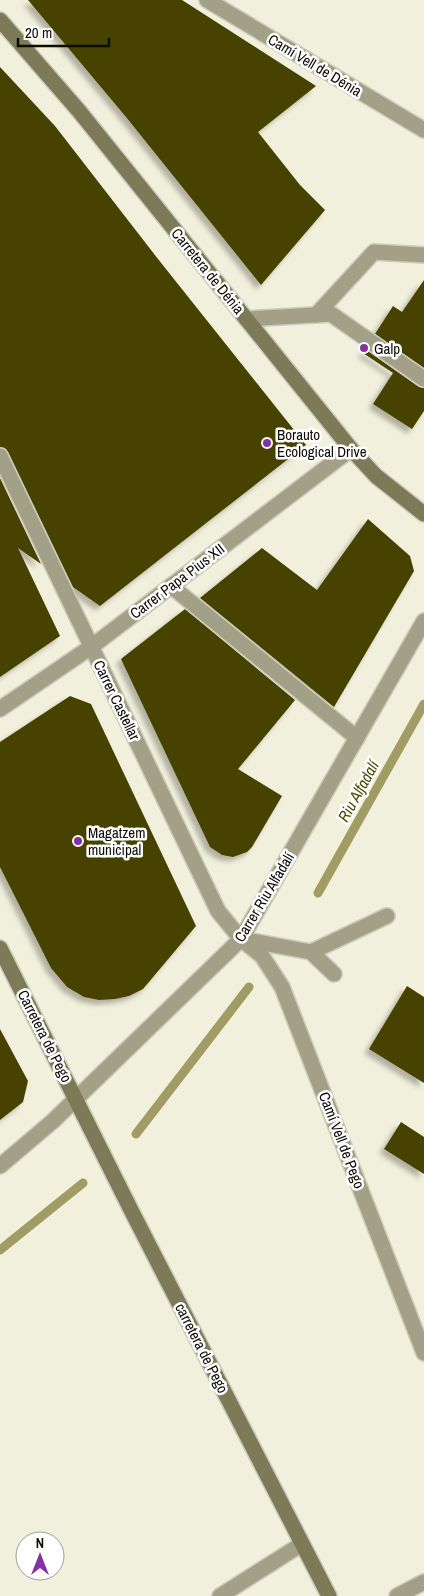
<svg xmlns="http://www.w3.org/2000/svg" width="424" height="1596" viewBox="0 0 424 1596" font-family="'Archivo Narrow',sans-serif">
  <style>
    .lines { fill: none; stroke-linecap: round; stroke-linejoin: round }
    .stream { stroke: #a09c63; stroke-width: 9 }
    .building { fill: #474203; filter: url(#shadow) }
    .lane-casing { stroke: #ccccba; stroke-width: 18 }
    .street-casing { stroke: #ccccba; stroke-width: 18 }
    .secondary-casing { stroke: #ccccba; stroke-width: 18 }
    .lane { stroke: #a2a188; stroke-width: 15 }
    .street { stroke: #a2a188; stroke-width: 15 }
    .secondary { stroke: #7d7b57; stroke-width: 15 }
    .poi-dot { fill: #8332a2; stroke: #fff; stroke-width: 2 }
    .labels { text-anchor: middle; dominant-baseline: central; stroke-width: 5; stroke-linejoin: round; paint-order: stroke }
    .street-label { font-size: 15px; fill: #0c0c06; stroke: #fff }
    .poi-label { font-size: 15px; fill: #0c0c06; stroke: #fff; text-anchor: start }
    .water-label { font-size: 16px; font-style: italic; fill: #4e4900; stroke: #fff }
  </style>
  <defs>
    <filter id="shadow"><feDropShadow dx="-4.5" dy="4.5" stdDeviation="2.5" flood-color="#0004"/></filter>
  </defs>
  <rect width="100%" height="100%" fill="#f1f0dc"/>
  <g class="lines">
    <g class="stream">
      <path d="M 318,893 L 424,704"/>
      <path d="M 136,1134 L 249,987"/>
      <path d="M 0,1250 L 83,1183"/>
    </g>
  </g>
  <g class="building">
    <path d="M 28,0 L 182,0 L 316,86 L 258,132 L 300,185 L 325,210 L 261,285 L 126,117 Z"/>
    <path d="M 0,67 L 55,126 L 158,259 L 306,445 L 100,606 L 73,587 L 8,452 L 5,448 L 0,447 Z"/>
    <path d="M 424,280 L 424,368 L 375,334 L 393,306 L 402,312 Z"/>
    <path d="M 365,349 L 419,387 L 424,388 L 424,411 L 412,429 L 373,404 L 393,373 L 363,353 Z"/>
    <path d="M 0,478 L 41,564 L 18,548 L 60,636 L 0,677 Z"/>
    <path d="M 368,519 L 410,556 L 414,571 L 334,707 L 200,598 L 262,548 L 317,590 Z"/>
    <path d="M 185,609 L 295,700 L 238,769 L 282,796 L 252,847 L 247,852 L 233,857 L 222,855 L 210,847 L 121,659 Z"/>
    <path d="M 70,696 L 91,704 L 196,926 L 143,989 L 129,996 L 115,999 L 99,1000 L 84,997 L 67,987 L 51,968 L 0,867 L 0,742 Z"/>
    <path d="M 407,986 L 424,997 L 424,1083 L 369,1049 Z"/>
    <path d="M 0,1029 L 28,1081 L 23,1102 L 0,1120 Z"/>
    <path d="M 401,1122 L 424,1137 L 424,1174 L 384,1149 Z"/>
  </g>
  <g class="lines">
    <defs>
      <g id="lane">
        <path d="M 316,315 L 374,252 L 424,255"/>
        <path d="M 246,319 L 331,314 L 424,379"/>
        <path d="M 171,586 L 357,738"/>
        <path d="M 241,939 L 311,952 L 387,916"/>
        <path d="M 311,952 L 334,974"/>
        <path d="M 220,1596 L 302,1544"/>
      </g>
      <g id="street">
        <path d="M 207,0 L 424,130"/>
        <path d="M 0,456 L 218,911 L 241,939 L 262,956 L 282,987 L 424,1353"/>
        <path d="M 0,709 L 91,647 L 351,449"/>
        <path d="M 0,1166 L 53,1121 L 241,939 L 424,621"/>
        <path d="M 397,1596 L 424,1582"/>
      </g>
      <g id="secondary">
        <path d="M 0,20 L 79,111 L 351,449 L 376,476 L 424,514"/>
        <path d="M 0,948 L 131,1210 L 329,1596"/>
      </g>
    </defs>
    <use href="#lane" class="lane-casing"/>
    <use href="#street" class="street-casing"/>
    <use href="#secondary" class="secondary-casing"/>
    <use href="#lane" class="lane"/>
    <use href="#street" class="street"/>
    <use href="#secondary" class="secondary"/>
  </g>
  <g class="poi-dot">
    <circle cx="364" cy="348" r="5"/>
    <circle cx="267" cy="443" r="5"/>
    <circle cx="78" cy="841" r="5"/>
  </g>
  <g class="labels">
    <g class="street-label">
      <text transform="translate(315 65) rotate(31)">Camí Vell de Dénia</text>
      <text transform="translate(208 271) rotate(51)">Carretera de Dénia</text>
      <text transform="translate(177 581) rotate(-37)">Carrer Papa Pius XII</text>
      <text transform="translate(117 700) rotate(64)">Carrer Castellar</text>
      <text transform="translate(264 897) rotate(-59)">Carrer Riu Alfadalí</text>
      <text transform="translate(45 1036) rotate(63)">Carretera de Pego</text>
      <text transform="translate(342 1140) rotate(69)">Camí Vell de Pego</text>
      <text transform="translate(202 1348) rotate(63)">carretera de Pego</text>
    </g>
    <g class="poi-label">
      <text x="374" y="348">Galp</text>
      <text x="277" y="434">Borauto<tspan x="277" dy="17">Ecological Drive</tspan></text>
      <text x="88" y="832">Magatzem<tspan x="88" dy="17">municipal</tspan></text>
    </g>
    <g class="water-label">
      <text transform="translate(358 791) rotate(-61)">Riu Alfadalí</text>
    </g>
  </g>
  <g transform="translate(40 1556)"><circle r="24" fill="#ffffff" stroke="#9e9e9b"/>
  <path d="M0-4L9 19L0 12L-9 19Z" fill="#8332a2"/>
  <text y="-8" font-size="14" font-weight="bold" text-anchor="middle" fill="#0c0c06">N</text>
  </g>
  <path d="M18 38v8h91v-8" fill="none" stroke="#0c0c06" stroke-width="2.5"/>
  <text x="25" y="38" font-size="15" fill="#0c0c06" stroke="#ffffff" stroke-width="4" paint-order="stroke">20 m</text>
</svg>
